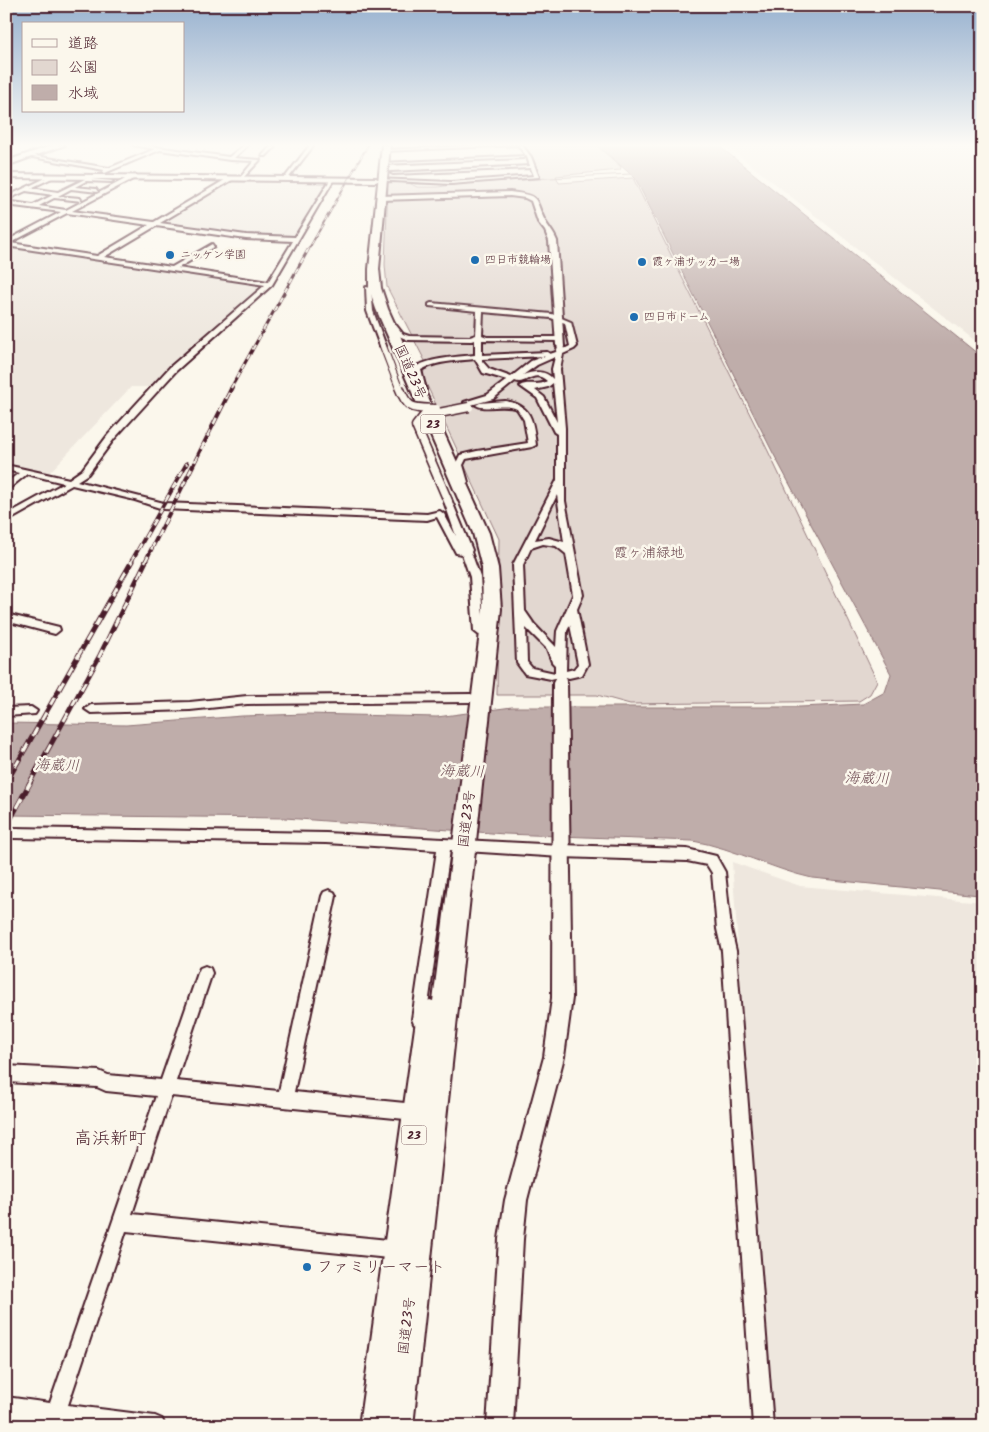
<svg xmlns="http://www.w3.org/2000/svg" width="989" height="1432" viewBox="0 0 989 1432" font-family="Kalam,'Klee One',sans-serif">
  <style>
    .built { fill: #eee7de }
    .green { fill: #e2d7d0; stroke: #967b7e }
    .water { fill: #bfadaa; stroke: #907477 }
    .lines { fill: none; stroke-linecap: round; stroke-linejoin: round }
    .stream { stroke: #907477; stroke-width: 1 }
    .minor-tunnel { stroke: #d8ccc5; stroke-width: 6; stroke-dasharray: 6 3; stroke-linecap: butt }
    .minor-casing { stroke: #4a1f2b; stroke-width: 4 }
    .tertiary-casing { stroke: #4a1f2b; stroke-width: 4 }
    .trunk-casing { stroke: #4a1f2b; stroke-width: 4 }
    .minor { fill: #fbf7ec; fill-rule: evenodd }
    .tertiary { fill: #fbf7ec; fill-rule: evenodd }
    .trunk { fill: #fbf7ec; fill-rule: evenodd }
    .rail-far4-casing { stroke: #4a1f2b; stroke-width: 2 }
    .rail-far3-casing { stroke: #4a1f2b; stroke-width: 3 }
    .rail-far2-casing { stroke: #4a1f2b; stroke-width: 4 }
    .rail-far1-casing { stroke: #4a1f2b; stroke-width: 5 }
    .rail-casing { stroke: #4a1f2b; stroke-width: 5.5 }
    .rail-far4 { stroke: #fbf7ec; stroke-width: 1; stroke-dasharray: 4.5; stroke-linecap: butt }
    .rail-far3 { stroke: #fbf7ec; stroke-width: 2; stroke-dasharray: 5.5; stroke-linecap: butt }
    .rail-far2 { stroke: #fbf7ec; stroke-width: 2.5; stroke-dasharray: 7; stroke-linecap: butt }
    .rail-far1 { stroke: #fbf7ec; stroke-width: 3; stroke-dasharray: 9; stroke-linecap: butt }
    .rail { stroke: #fbf7ec; stroke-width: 4; stroke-dasharray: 11; stroke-linecap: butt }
    .minor-bridge-far1-casing { stroke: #4a1f2b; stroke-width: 8; stroke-linecap: butt }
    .minor-bridge-casing { stroke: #4a1f2b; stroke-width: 11; stroke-linecap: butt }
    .minor-bridge-far1 { stroke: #fbf7ec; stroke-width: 6 }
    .minor-bridge { stroke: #fbf7ec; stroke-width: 8 }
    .poi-dot { fill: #1f6fb2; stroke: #fbf7ec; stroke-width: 2 }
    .labels { text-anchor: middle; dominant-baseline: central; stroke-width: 5; stroke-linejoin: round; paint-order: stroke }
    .far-poi-label { font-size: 11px; fill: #4a1f2b; stroke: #fbf7ec; text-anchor: start }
    .shield { fill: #fbf7ec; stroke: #7f6065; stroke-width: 1 }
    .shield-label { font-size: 12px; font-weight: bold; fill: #4a1f2b }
    .street-label { font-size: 14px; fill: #4a1f2b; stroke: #fbf7ec }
    .park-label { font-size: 14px; fill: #704d54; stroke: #fbf7ec }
    .water-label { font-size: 15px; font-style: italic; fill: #6d4a51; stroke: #fbf7ec }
    .near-poi-label { font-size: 16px; fill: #4a1f2b; stroke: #fbf7ec; text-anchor: start }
    .near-neighbourhood-label { font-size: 18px; fill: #4a1f2b; stroke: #fbf7ec }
  </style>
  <rect width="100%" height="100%" fill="#fbf7ec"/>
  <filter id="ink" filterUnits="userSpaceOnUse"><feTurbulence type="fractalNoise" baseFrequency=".02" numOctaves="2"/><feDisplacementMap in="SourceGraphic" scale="10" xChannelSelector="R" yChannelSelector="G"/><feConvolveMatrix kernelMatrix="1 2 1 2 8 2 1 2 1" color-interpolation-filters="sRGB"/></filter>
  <g filter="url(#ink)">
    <g class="built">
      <path d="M 726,145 L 983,145 L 983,347 L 813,214 Z"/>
      <path d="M 231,180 L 330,181 L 295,238 L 246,237 L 158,224 Z"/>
      <path d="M 6,245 L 266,285 L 149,387 L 131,387 L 48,474 L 6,464 Z"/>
      <path d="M 732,862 L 800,886 L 983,902 L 983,1426 L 772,1426 Z"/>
    </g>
    <path class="green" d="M 522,145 L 596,145 L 621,167 L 620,170 L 556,176 L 559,183 L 633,178 L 768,451 L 877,681 L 870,694 L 859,701 L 630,704 L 597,695 L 497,695 L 499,539 L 423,377 L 425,361 L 387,287 L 385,265 L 388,183 L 407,182 L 417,187 L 438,187 L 465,183 L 541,179 L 532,155 Z"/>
    <path class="water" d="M 597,145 L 718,145 L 983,358 L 983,902 L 979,895 L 812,878 C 771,869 734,848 693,841 L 505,834 L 285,818 L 6,815 L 6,723 L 126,725 L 242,716 L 307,714 L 437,717 L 512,707 L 800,707 L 863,704 L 885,692 L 891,674 L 772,451 L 635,178 Z"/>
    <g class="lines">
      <g class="stream">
        <path d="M 490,181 L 631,174"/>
        <path d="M 415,184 L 454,184"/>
      </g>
      <path class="minor-tunnel" d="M 508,378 L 520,384"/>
      <defs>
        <g id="minor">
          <path d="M 133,145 L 142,145 L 229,157 L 244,145 L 248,145 L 234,158 L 260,160 L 241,180 L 239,179 L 254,161 L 230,160 L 160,150 L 105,173 L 103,172 L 104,170 L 27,156 L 29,155 L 109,168 L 155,149 Z"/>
          <path d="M 310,145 L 314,145 L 287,180 L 283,180 Z"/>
          <path d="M 490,145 L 522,145 L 531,157 L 539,177 L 451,184 L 374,180 L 376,179 L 451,182 L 534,176 L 531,168 L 393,174 L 391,173 L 530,166 L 527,157 L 518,145 L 385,151 L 383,150 Z"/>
          <path d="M 271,146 L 275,147 L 266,156 L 262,156 Z"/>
          <path d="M 525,156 L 523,158 L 384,164 L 382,163 Z"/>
          <path d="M 50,176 L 52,178 L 31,188 L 58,192 L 91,176 L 93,177 L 91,179 L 113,181 L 111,182 L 86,181 L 75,187 L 96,189 L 98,192 L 71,189 L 58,196 L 80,198 L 82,201 L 54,198 L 39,206 L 66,210 L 131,176 L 135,176 L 135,178 L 72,211 L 154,222 L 228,178 L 232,178 L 232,180 L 160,223 L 246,235 L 295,237 L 330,180 L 334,179 L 272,285 L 176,371 L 114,439 L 88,474 L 77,481 L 164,503 L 427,514 L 440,511 L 444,514 L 456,536 L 444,501 L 448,498 L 451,499 L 472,550 L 471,552 L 480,577 L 484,631 L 483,634 L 479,635 L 474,631 L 470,577 L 462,554 L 456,553 L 437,517 L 427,520 L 163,509 L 135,500 L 72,485 L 6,522 L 6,515 L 64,483 L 27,474 L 6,491 L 6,483 L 19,473 L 6,470 L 6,465 L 69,479 L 82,470 L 108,435 L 170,367 L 265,285 L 6,246 L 6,241 L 61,212 L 6,205 L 6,201 L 33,205 L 53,195 L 26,191 L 6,200 L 6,197 ZM 67,213 L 149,225 L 97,256 L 10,243 ZM 156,226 L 246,239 L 293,241 L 268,282 L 178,268 L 214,247 L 212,244 L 172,267 L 104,257 Z"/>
          <path d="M 366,287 L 371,288 L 373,311 L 386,346 L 385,347 L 380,346 L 367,311 Z"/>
          <path d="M 431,303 L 552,314 L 571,322 L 577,346 L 574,349 L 563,354 L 560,369 L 565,428 L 565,501 L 583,595 L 577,609 L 588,664 L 582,675 L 569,678 L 566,677 L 564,686 L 556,686 L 555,678 L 551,679 L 525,674 L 517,663 L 513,565 L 557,480 L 557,434 L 554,432 L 537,398 L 520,386 C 528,381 538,387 547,381 C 533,368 526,386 515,381 L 493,399 L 467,406 L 464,406 L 464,402 L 487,395 L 507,380 L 483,373 L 475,359 C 456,361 437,361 421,370 L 426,390 L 419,392 L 414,367 C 433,358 454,357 475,355 L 475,340 L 471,341 L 408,340 L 399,336 L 387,321 L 392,320 L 403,334 L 409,336 L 470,337 L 476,335 L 477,311 L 429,306 L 429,304 ZM 483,312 L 551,318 L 565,323 L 570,346 L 564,349 L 563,344 L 559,344 L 556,352 L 550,354 L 547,352 L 482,355 L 482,340 L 560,341 L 563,339 L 560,337 L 487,337 L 482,335 ZM 545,356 L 531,361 L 511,377 L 489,369 L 482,361 L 482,359 ZM 555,357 L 552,369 L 553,379 C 545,370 534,371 523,375 L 537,365 ZM 553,383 L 557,422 L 544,397 L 535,390 L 548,387 ZM 557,495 L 564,542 L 549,538 L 535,540 ZM 543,544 L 556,546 L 566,554 L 573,595 L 557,631 L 556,647 L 534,624 L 525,611 L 523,565 L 531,548 ZM 570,625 L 578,664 L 574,669 L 566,671 L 567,631 ZM 526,628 L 547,649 L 552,662 L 555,665 L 555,673 L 532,668 L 527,662 Z"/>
          <path d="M 505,401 C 532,405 533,421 536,445 L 532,447 L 466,459 L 463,465 L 468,482 L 464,485 L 461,484 L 455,465 L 460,455 L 477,451 L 528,443 L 524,420 L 517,409 C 504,403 485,411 476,405 L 480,403 Z"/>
          <path d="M 6,614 L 59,627 L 60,630 L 55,634 L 6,621 Z"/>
          <path d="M 471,694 L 477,698 L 471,702 L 247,704 L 190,710 L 91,713 L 85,709 L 91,705 L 190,702 L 247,696 Z"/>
          <path d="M 31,707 L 37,711 L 35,714 L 6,716 L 6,708 Z"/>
          <path d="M 12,828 L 326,833 L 561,845 L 687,849 L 716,856 L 725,872 L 731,929 L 736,951 L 773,1426 L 753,1426 L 722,951 L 717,929 L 712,873 L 707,865 L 687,861 L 561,857 L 450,850 L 426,1019 L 424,1024 L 419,1026 L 414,1024 L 412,1019 L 437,850 L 326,843 L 12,838 L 6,834 L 8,829 Z"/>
          <path d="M 329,890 L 334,892 L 336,896 L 294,1092 L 405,1103 L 411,1105 L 413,1111 L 411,1117 L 405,1119 L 171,1096 L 132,1214 L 398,1241 L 404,1244 L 407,1250 L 404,1256 L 398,1259 L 126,1231 L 68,1405 L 155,1416 L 162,1419 L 165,1426 L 77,1426 L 6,1417 L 6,1397 L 50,1403 L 156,1096 L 106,1091 L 97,1087 L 6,1082 L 6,1066 L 99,1071 L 108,1075 L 161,1080 L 198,973 L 200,968 L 205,966 L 210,968 L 212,973 L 176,1081 L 279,1091 L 322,896 L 324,892 Z"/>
        </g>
        <g id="tertiary">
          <path d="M 6,174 L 376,178 L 379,180 L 376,182 L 6,178 Z"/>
          <path d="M 510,192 C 541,196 533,196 545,221 C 549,228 554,233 557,241 L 564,347 L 558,347 L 556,345 L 549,241 L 545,231 L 538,222 L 531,201 L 525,198 L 510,196 L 380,200 L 377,198 L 380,196 Z"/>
          <path d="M 560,678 L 565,679 L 567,683 L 572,998 L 564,1057 L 527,1200 L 523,1239 L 513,1426 L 487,1426 L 499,1239 L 505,1200 L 544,1057 L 552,998 L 553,683 L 555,679 Z"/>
        </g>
        <g id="trunk">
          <path d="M 54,145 L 65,145 L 6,166 L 6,161 Z"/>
          <path d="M 382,145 L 390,145 L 379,269 L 381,288 L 388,309 L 489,533 L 498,568 L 501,609 L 413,1426 L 359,1426 L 417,1013 L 421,1004 L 430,1000 L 433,1001 L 483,609 L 482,568 L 473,533 L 376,309 L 369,288 L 369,269 Z"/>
        </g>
      </defs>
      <use href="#minor" class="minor-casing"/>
      <use href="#tertiary" class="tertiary-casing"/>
      <use href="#trunk" class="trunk-casing"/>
      <use href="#minor" class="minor"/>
      <use href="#tertiary" class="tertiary"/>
      <use href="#trunk" class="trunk"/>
      <defs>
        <path id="rail-far4" d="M 307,252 L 368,145"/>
        <path id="rail-far3" d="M 231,388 L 308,250"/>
        <g id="rail-far2">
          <path d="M 131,562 L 187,463"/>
          <path d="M 145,562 L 232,387"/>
        </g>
        <g id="rail-far1">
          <path d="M 6,783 L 132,561"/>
          <path d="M 29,784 L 99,657 L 146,561"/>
        </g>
        <path id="rail" d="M 6,827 L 30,783"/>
      </defs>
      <use href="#rail-far4" class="rail-far4-casing"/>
      <use href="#rail-far3" class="rail-far3-casing"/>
      <use href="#rail-far2" class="rail-far2-casing"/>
      <use href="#rail-far1" class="rail-far1-casing"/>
      <use href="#rail" class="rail-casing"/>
      <use href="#rail-far4" class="rail-far4"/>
      <use href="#rail-far3" class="rail-far3"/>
      <use href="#rail-far2" class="rail-far2"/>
      <use href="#rail-far1" class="rail-far1"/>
      <use href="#rail" class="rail"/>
      <defs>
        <path id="minor-bridge-far1" d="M 383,346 L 399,388"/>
        <g id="minor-bridge">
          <path d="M 399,387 C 408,410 412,408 436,409"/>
          <path d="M 448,501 L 416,426 L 424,416 L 469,407"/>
        </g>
      </defs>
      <use href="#minor-bridge-far1" class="minor-bridge-far1-casing"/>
      <use href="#minor-bridge" class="minor-bridge-casing"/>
      <use href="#minor-bridge-far1" class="minor-bridge-far1"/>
      <use href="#minor-bridge" class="minor-bridge"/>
    </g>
  </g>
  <linearGradient id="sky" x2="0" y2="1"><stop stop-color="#97b1cf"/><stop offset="0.42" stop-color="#fdfbf6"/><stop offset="1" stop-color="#fdfbf6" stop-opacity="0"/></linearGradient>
  <rect width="989" height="345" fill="url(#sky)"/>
  <g class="poi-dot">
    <circle cx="170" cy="255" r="5"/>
    <circle cx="475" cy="260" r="5"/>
    <circle cx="642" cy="262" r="5"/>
    <circle cx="634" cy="317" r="5"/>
    <circle cx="307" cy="1267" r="5"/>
  </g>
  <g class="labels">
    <g class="far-poi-label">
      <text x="180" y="255">ニッケン学園</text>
      <text x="485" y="260">四日市競輪場</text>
      <text x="652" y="262">霞ヶ浦サッカー場</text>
      <text x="644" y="317">四日市ドーム</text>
    </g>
    <g class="shield">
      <rect x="420.5" y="414.5" width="25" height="19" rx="4"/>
      <rect x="401.5" y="1125.5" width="25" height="19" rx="4"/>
    </g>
    <g class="shield-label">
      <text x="433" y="424">23</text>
      <text x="414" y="1135">23</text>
    </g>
    <g class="street-label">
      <text transform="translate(410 372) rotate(66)">国道23号</text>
      <text transform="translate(467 819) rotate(-83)">国道23号</text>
      <text transform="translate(407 1326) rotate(-83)">国道23号</text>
    </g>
    <g class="park-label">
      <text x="649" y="553">霞ヶ浦緑地</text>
    </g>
    <g class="water-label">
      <text transform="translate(57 766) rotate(1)">海蔵川</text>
      <text transform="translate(462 772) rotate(1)">海蔵川</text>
      <text transform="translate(867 779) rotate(1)">海蔵川</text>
    </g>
    <g class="near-poi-label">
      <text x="317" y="1267">ファミリーマート</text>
    </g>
    <g class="near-neighbourhood-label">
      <text x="110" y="1139">高浜新町</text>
    </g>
  </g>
  <rect width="989" height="1432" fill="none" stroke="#fbf7ec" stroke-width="25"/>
  <rect x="12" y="12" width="964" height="1407" fill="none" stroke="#4a1f2b" stroke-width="2" filter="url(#ink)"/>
  <rect x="22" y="22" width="162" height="90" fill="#fbf7ec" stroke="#b4a19f"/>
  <rect x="32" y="39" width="25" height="8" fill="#fbf7ec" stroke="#b4a19f"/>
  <text x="68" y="48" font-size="15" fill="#4a1f2b">道路</text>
  <rect x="32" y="60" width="25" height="15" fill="#e2d7d0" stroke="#b4a19f"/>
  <text x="68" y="72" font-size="15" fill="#4a1f2b">公園</text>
  <rect x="32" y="85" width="25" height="15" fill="#bfadaa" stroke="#b4a19f"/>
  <text x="68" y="98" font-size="15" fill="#4a1f2b">水域</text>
</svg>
